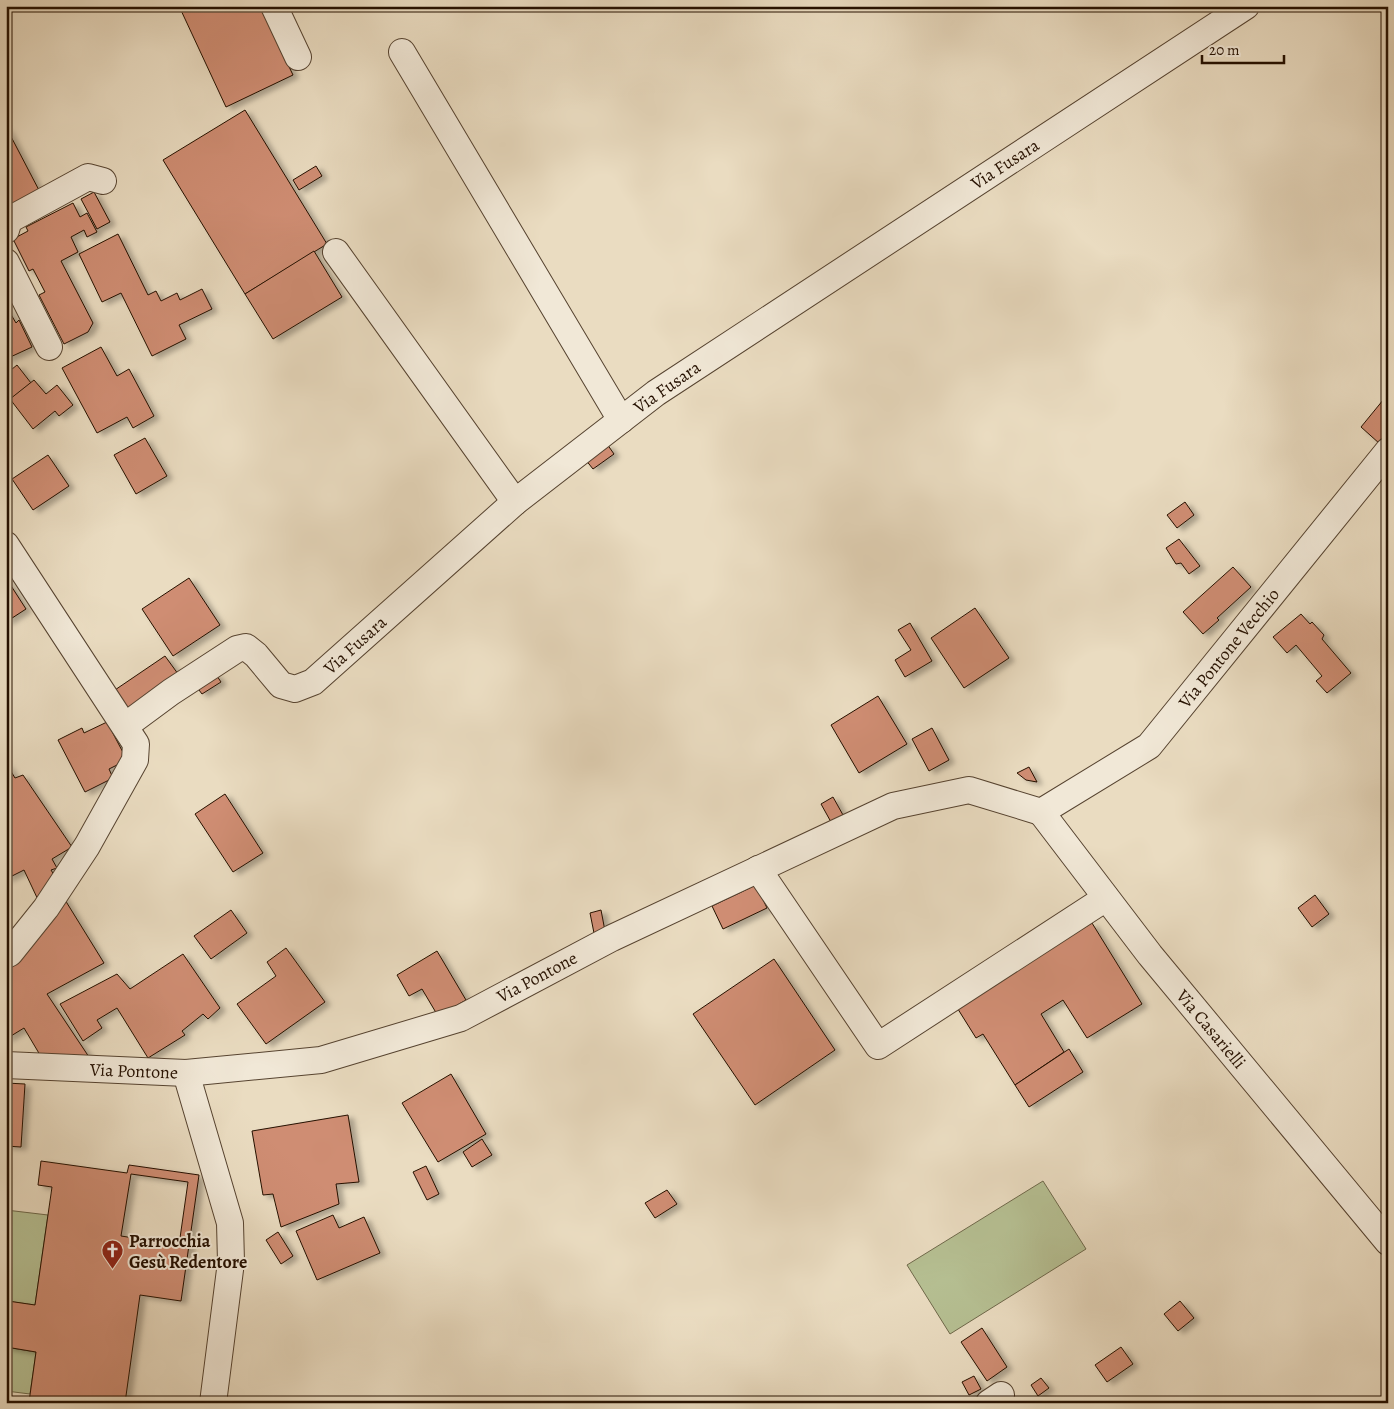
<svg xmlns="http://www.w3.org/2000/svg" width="1394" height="1409" viewBox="0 0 1394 1409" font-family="Alegreya,serif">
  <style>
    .green { fill: #b6c093; stroke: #6e684a }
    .building { fill: #cf8d73; stroke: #251000; fill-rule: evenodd; filter: url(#shadow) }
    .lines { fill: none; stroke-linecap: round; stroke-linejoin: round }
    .minor-casing { stroke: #564330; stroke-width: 28 }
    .minor { stroke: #f1e8d7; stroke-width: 26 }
    .labels { text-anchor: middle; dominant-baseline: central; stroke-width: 4; stroke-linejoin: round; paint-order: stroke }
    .street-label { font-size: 18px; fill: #251000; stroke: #f1e8d7 }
    .poi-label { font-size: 18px; font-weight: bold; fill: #251000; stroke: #f1e8d7; text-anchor: start }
  </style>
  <defs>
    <filter id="shadow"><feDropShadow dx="5.5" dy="3" stdDeviation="2.5" flood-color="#0004"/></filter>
  </defs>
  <rect width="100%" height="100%" fill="#eadcc1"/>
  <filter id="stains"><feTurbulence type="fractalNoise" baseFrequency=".004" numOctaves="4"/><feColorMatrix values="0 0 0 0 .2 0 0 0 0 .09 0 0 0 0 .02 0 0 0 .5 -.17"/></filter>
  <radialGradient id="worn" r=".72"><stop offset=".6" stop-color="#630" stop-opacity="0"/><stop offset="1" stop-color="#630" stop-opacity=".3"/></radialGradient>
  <g class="green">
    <path d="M 1043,1181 L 1086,1249 L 950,1334 L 907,1265 Z"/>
    <path d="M 6,1210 L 48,1215 L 35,1305 L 6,1301 Z"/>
    <path d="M 6,1347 L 36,1352 L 30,1394 L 6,1391 Z"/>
  </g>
  <g class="building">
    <path d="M 179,6 L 260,6 L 293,75 L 226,107 Z"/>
    <path d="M 245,110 L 327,244 L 245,294 L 163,160 Z"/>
    <path d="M 6,127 L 41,194 L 6,212 Z"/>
    <path d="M 316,166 L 322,176 L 299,190 L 293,180 Z"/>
    <path d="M 94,192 L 110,222 L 97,229 L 81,199 Z"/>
    <path d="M 73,203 L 80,217 L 87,213 L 97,232 L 87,237 L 84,230 L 71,237 L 78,252 L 61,261 L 93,323 L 88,332 L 64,344 L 39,295 L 45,292 L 33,269 L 29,271 L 13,239 L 28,231 L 26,227 Z"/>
    <path d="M 118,234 L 148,295 L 156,291 L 161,301 L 177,293 L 180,300 L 202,289 L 212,309 L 179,325 L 186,339 L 152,356 L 121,293 L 102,302 L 79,254 Z"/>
    <path d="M 314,251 L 342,297 L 273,339 L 245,294 Z"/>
    <path d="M 6,306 L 16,323 L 19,320 L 32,347 L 6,359 Z"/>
    <path d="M 101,347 L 117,376 L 129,369 L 154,416 L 133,428 L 127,417 L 97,433 L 62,368 Z"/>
    <path d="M 17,365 L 31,383 L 11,399 L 6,393 L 6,374 Z"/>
    <path d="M 34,380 L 46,394 L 57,385 L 73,405 L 59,416 L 55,411 L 33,429 L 10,399 Z"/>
    <path d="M 1388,394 L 1388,432 L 1380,444 L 1361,427 Z"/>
    <path d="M 145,438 L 167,476 L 136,494 L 114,455 Z"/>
    <path d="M 607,444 L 614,454 L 593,469 L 585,459 Z"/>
    <path d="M 48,455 L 69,486 L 33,510 L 12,479 Z"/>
    <path d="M 1185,502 L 1194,515 L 1177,528 L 1167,515 Z"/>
    <path d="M 1179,539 L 1200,566 L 1189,574 L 1181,563 L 1176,564 L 1166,548 Z"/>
    <path d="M 1233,567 L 1251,587 L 1217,618 L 1219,620 L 1203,634 L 1183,612 Z"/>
    <path d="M 6,578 L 26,609 L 6,622 Z"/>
    <path d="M 189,578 L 220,625 L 173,656 L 142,609 Z"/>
    <path d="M 975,608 L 1009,658 L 964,688 L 931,638 Z"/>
    <path d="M 1301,614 L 1310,624 L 1312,622 L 1324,635 L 1322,639 L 1351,673 L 1327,693 L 1316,681 L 1322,676 L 1296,645 L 1287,653 L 1273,637 Z"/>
    <path d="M 910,623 L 932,661 L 905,677 L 895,660 L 911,650 L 898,630 Z"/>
    <path d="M 165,656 L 181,678 L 125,717 L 109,694 Z"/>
    <path d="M 215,673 L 221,682 L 202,694 L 196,686 Z"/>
    <path d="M 878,696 L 907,744 L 859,773 L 831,725 Z"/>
    <path d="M 107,722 L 127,760 L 109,769 L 113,778 L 85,792 L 58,740 L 82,728 L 84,733 Z"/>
    <path d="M 932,728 L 949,760 L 929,771 L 912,739 Z"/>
    <path d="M 6,763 L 15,778 L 23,775 L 72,847 L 52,859 L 57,868 L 51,870 L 57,880 L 40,904 L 24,870 L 6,879 Z"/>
    <path d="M 1029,767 L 1037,782 L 1026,780 L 1017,773 Z"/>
    <path d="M 225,794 L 263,853 L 233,872 L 195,814 Z"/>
    <path d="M 833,797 L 843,815 L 831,822 L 821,804 Z"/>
    <path d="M 756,885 L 767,908 L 723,929 L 712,906 Z"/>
    <path d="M 62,895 L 104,963 L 47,994 L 93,1063 L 43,1060 L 24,1028 L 6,1039 L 6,963 Z"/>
    <path d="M 1315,895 L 1329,914 L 1312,927 L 1298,908 Z"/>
    <path d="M 231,910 L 247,933 L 211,959 L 194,936 Z"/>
    <path d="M 601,910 L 605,931 L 594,933 L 590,913 Z"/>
    <path d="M 1092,923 L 1142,1004 L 1087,1038 L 1063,1000 L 1041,1014 L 1064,1052 L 1015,1085 L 983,1034 L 976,1038 L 956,1006 Z"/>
    <path d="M 286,948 L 325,1002 L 266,1044 L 237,1004 L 276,976 L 267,962 Z"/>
    <path d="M 437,951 L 466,1000 L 438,1016 L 422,989 L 409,996 L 397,975 Z"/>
    <path d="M 183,954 L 220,1008 L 208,1019 L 203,1014 L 182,1031 L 185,1035 L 148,1058 L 117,1008 L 97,1020 L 102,1028 L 83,1041 L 60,1004 L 117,974 L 130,989 Z"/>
    <path d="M 774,959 L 835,1050 L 755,1105 L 693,1014 Z"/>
    <path d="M 1069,1049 L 1083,1072 L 1029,1107 L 1015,1085 Z"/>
    <path d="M 451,1074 L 486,1134 L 438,1162 L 402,1103 Z"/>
    <path d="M 6,1083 L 25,1084 L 21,1147 L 6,1146 Z"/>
    <path d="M 348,1115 L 359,1182 L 336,1184 L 339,1204 L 281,1227 L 273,1194 L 263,1195 L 252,1131 Z"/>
    <path d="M 482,1139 L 492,1155 L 472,1167 L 463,1152 Z"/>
    <path d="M 41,1161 L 127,1173 L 129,1165 L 199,1175 L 181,1301 L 140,1295 L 125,1403 L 29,1402 L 36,1352 L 6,1347 L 8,1301 L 35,1305 L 52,1187 L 38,1185 ZM 131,1174 L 188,1182 L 179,1245 L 121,1236 Z"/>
    <path d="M 426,1166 L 439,1194 L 427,1200 L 413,1172 Z"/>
    <path d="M 667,1190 L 677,1204 L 655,1218 L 645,1203 Z"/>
    <path d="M 333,1215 L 339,1228 L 364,1217 L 380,1253 L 317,1280 L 296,1231 Z"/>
    <path d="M 278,1232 L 293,1256 L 281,1264 L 266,1240 Z"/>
    <path d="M 1180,1301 L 1194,1318 L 1178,1331 L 1164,1314 Z"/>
    <path d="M 982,1328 L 1007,1367 L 987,1381 L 961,1342 Z"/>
    <path d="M 1121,1347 L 1133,1364 L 1107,1382 L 1095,1365 Z"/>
    <path d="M 974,1376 L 981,1389 L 969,1395 L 962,1382 Z"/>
    <path d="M 1041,1378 L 1049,1388 L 1038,1396 L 1031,1385 Z"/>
  </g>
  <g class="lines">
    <defs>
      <g id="minor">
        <path d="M 274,6 L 298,57"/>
        <path d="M 402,52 L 621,420"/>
        <path d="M 6,230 L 9,220 L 88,177 L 103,181"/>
        <path d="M 336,252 L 515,502"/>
        <path d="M 6,262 L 49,347"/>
        <path d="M 6,545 L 136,744 L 135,760 L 87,846 L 46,908 L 10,953 L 6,955"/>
        <path d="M 125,726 L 171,692 L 237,649 L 246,647 L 256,655 L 281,685 L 295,689 L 313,682 L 515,502 L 656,393 L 1246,6"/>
        <path d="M 1041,812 L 1150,955 L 1388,1242"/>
        <path d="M 1041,812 L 1149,746 L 1388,451"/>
        <path d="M 758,869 L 878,1046 L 1106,898"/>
        <path d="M 6,1065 L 186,1073 L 321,1060 L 461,1018 L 612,938 L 893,806 L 969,790 L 1041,812"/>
        <path d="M 186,1073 L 230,1223 L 231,1262 L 213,1403"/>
        <path d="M 989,1403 L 1001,1395"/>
      </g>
    </defs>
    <use href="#minor" class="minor-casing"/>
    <use href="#minor" class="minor"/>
  </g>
  <defs>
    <symbol id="church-pin" viewBox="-11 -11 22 30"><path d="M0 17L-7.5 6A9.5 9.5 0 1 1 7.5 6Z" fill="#8f2418" stroke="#f1e8d7"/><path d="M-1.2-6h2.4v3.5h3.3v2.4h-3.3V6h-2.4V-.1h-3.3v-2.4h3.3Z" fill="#fff"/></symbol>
  </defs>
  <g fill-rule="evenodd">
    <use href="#church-pin" x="100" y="1238" width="25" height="34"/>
  </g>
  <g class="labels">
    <g class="street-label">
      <text transform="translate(1005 164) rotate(-33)">Via Fusara</text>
      <text transform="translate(667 387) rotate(-35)">Via Fusara</text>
      <text transform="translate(355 645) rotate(-42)">Via Fusara</text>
      <text transform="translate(1229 648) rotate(-51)">Via Pontone Vecchio</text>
      <text transform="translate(537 977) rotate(-28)">Via Pontone</text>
      <text transform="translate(1211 1029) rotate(50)">Via Casarielli</text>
      <text transform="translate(134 1071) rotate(2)">Via Pontone</text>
    </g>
    <g class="poi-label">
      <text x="129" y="1241">Parrocchia<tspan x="129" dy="21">Gesù Redentore</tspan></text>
    </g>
  </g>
  <rect width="1394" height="1409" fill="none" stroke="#eadcc1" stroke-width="25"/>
  <rect x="8" y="8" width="1379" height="1394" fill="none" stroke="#251000" stroke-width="2.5"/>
  <rect x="12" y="12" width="1369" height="1384" fill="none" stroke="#251000"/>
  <path d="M1202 55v8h82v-8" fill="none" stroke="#251000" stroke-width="2.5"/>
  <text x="1209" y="55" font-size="15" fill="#251000" stroke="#f1e8d7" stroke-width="4" paint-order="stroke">20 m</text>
  <rect width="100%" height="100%" filter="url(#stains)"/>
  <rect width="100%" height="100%" fill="url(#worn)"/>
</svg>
